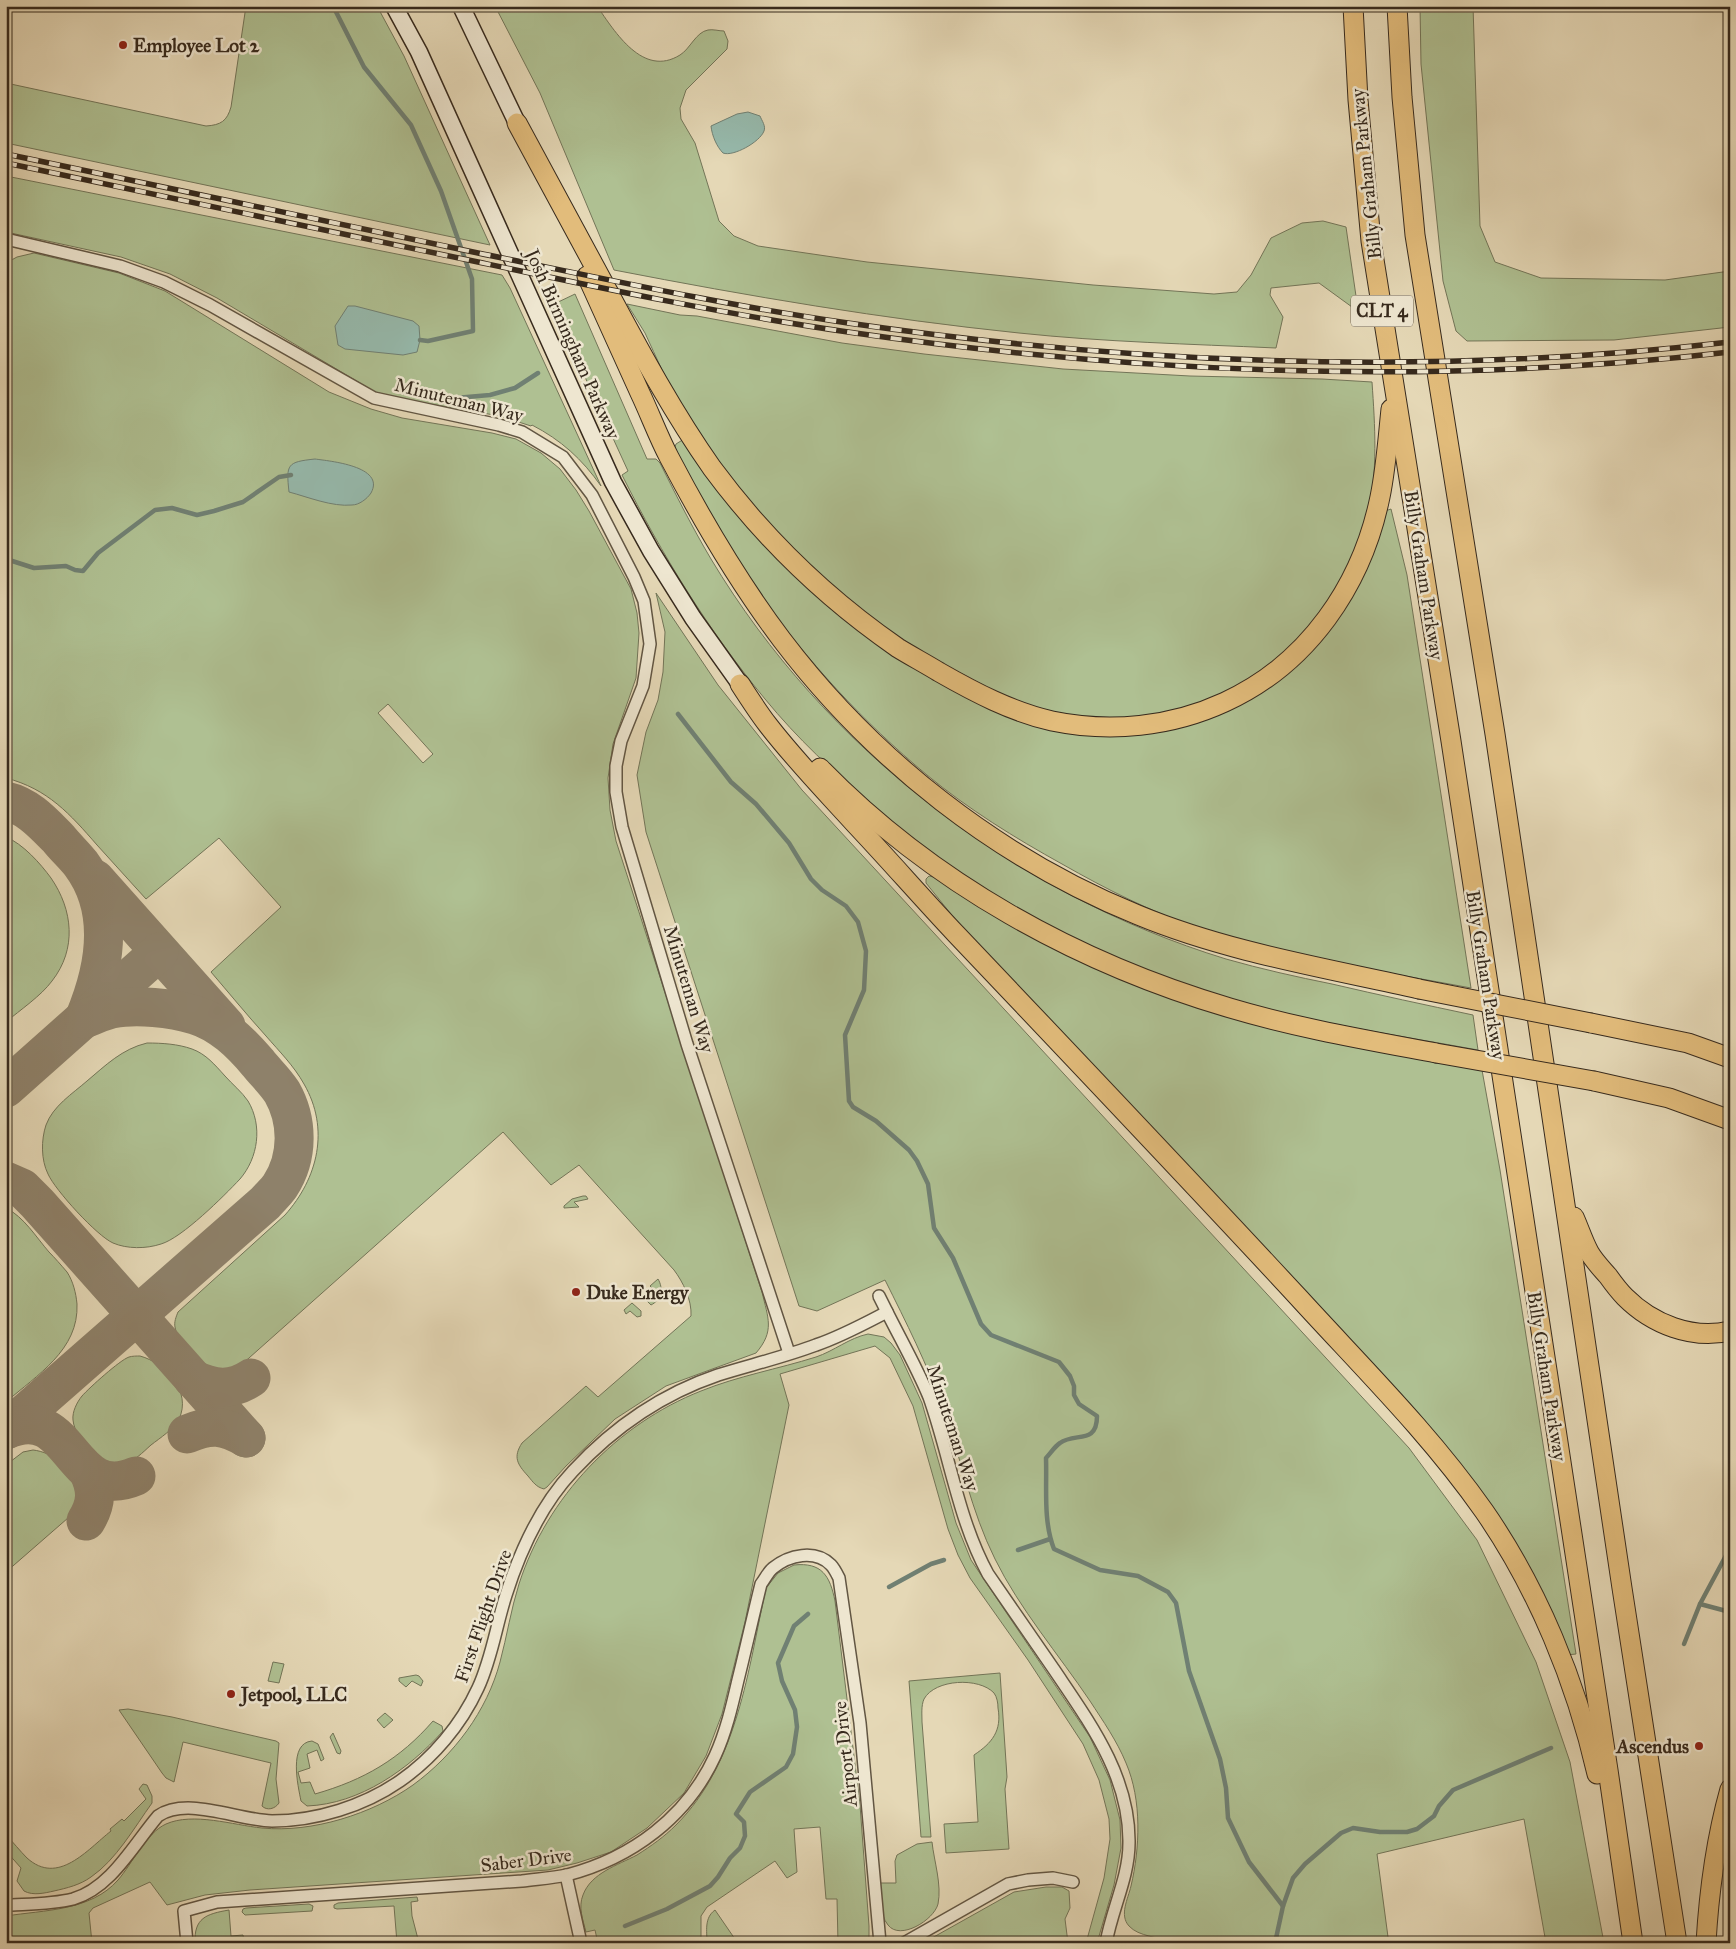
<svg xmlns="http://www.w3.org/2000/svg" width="1736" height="1949" viewBox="0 0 1736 1949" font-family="'IM FELL Great Primer',serif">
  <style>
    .green { fill: #afc092; stroke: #737558; fill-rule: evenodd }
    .water { fill: #96baad; stroke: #708073 }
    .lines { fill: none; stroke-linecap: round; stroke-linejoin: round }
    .stream { stroke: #708073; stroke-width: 4.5 }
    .taxiway { stroke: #8e816a; stroke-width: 39 }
    .minor-casing { stroke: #625643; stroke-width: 14 }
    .secondary-casing { stroke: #372a1d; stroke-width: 19 }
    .trunk-casing { stroke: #372a1d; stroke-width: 21 }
    .minor { stroke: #eee6d0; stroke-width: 11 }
    .secondary { stroke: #eee6d0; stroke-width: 16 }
    .trunk { stroke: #e2bc7b; stroke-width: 19 }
    .rail-casing { stroke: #372a1d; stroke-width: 5.5 }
    .rail { stroke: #eee6d0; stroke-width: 4; stroke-dasharray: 11; stroke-linecap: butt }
    .trunk-bridge-casing { stroke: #372a1d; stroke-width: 21; stroke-linecap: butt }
    .trunk-bridge { stroke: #e2bc7b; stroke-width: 19 }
    .poi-dot { fill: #8f2418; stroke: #eee6d0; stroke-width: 2 }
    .labels { text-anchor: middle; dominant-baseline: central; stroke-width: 5; stroke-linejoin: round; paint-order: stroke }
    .shield { fill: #eee6d0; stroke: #6e6253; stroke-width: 1 }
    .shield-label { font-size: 18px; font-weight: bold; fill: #372a1d }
    .poi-label { font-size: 19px; font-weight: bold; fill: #372a1d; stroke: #eee6d0; text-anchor: start }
    .street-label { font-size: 19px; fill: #372a1d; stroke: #eee6d0 }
  </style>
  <rect width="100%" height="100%" fill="#e5d8b6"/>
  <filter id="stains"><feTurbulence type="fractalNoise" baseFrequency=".004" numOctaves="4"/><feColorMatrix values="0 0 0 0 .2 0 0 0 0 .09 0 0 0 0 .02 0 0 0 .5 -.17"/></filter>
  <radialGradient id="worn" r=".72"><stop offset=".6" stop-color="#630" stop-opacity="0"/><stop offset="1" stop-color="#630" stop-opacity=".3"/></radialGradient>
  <g class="green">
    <path d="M 246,6 L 377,6 L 404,56 L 490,245 L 6,143 L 6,83 L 206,126 C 221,125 227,121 231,107 Z"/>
    <path d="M 495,6 L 597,6 C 615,32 643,78 680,55 C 690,49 696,32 708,30 C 713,29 719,31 724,31 L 728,41 L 727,49 L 686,90 L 680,108 L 681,119 L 695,143 L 719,221 L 734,236 L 758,246 L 867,262 L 1093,285 L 1214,294 L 1237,292 L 1251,275 L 1271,238 L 1302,223 L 1323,221 L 1346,227 L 1357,303 L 1352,307 L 1319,283 L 1271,288 L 1270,295 L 1283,317 L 1276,348 C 1190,344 1104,342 1019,333 C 883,319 748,296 614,270 L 540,93 Z"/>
    <path d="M 1420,6 L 1473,6 L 1480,226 L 1495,262 L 1541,278 L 1665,280 L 1730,271 L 1730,327 L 1614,340 L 1467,341 L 1456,331 L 1443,281 L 1421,64 Z"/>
    <path d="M 6,176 L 502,275 L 510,288 L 601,486 C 582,459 561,440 532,425 L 531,426 L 500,416 L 407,400 L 375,392 L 217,298 L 170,274 L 121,257 L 6,232 Z"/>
    <path d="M 34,253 L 119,273 L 165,291 L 329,392 L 371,409 L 402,418 L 492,433 L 516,439 L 541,453 L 560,469 L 576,490 L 589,511 L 631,589 L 637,613 L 639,633 L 636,678 L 613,744 L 608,778 L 610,810 L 616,841 L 762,1292 C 768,1318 775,1331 756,1353 L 666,1386 L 615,1419 L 566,1466 L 547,1487 L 544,1489 C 536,1487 533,1482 528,1476 C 517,1464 513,1457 522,1443 L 586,1386 L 598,1397 L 691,1316 C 692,1300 683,1282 674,1270 L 579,1165 L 551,1185 L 503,1132 L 240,1366 C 233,1369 226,1372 217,1371 C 200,1368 178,1344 175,1327 C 174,1322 176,1317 178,1312 L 285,1215 C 318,1178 330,1129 304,1084 C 294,1066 279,1051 266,1036 C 247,1015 229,993 211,972 L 281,907 L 219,838 L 146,899 C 130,881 113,863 97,845 C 70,814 48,789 6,778 L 6,282 L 11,276 L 6,274 L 6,263 L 17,257 ZM 388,704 L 433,754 L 423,763 L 378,713 Z"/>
    <path d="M 575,294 L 647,459 L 656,459 L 660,463 C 676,495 692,527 711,559 C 825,749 1014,894 1226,959 C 1261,969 1297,977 1332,984 C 1379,995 1426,1005 1473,1015 L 1478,1050 C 1396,1035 1313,1023 1233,1000 C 1122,968 1010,916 918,844 C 903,832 888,818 873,805 C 834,773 797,738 765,699 C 708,630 662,555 622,475 L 628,471 L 552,305 Z"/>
    <path d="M 627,304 L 680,315 L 697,316 L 842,343 L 924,354 L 1063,369 L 1190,376 L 1322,379 L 1372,382 C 1375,426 1378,471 1368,515 C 1365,526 1360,536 1356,547 C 1350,559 1346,572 1340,584 C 1337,591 1332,597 1327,603 C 1311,626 1294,645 1272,662 C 1207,716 1111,732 1031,706 C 1009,699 988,688 968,677 C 882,634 805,571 744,496 C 712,458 686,414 662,370 C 656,358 651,345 645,333 C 639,323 633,314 627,304 Z"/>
    <path d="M 684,439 L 718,488 L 937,681 L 1111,734 L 1281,677 L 1385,511 L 1391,509 L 1407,575 L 1471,988 C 1380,971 1288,957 1199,928 C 1151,912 1106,889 1062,864 C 1015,838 968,809 927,775 C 863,722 807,661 759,593 C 727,548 702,498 674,450 L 676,444 Z"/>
    <path d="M 656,593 L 718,685 L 802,790 L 1409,1448 L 1477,1540 L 1536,1662 L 1570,1762 L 1604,1943 L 1546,1943 L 1524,1819 L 1377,1854 L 1388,1937 L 1386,1943 L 1171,1943 C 1158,1936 1139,1937 1129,1926 C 1119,1915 1128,1899 1131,1886 C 1140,1848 1142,1800 1126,1763 C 1117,1741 1103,1721 1090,1701 C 1059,1655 1019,1608 995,1559 C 971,1511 961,1458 943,1408 C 927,1364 906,1322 885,1280 L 817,1311 L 799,1306 L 646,832 L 637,775 L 646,732 L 658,700 L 663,672 L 665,632 Z"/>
    <path d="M 6,837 C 23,844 40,863 51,878 C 73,910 77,949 52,981 C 41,996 20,1010 6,1022 Z"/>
    <path d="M 929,876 L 938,878 L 1130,982 L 1482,1070 L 1500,1170 L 1576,1654 L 1566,1655 L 1522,1557 L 1084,1059 L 955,919 L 926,883 L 926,879 Z"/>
    <path d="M 147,1043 C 162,1043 178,1044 192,1049 C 206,1054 215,1065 225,1076 C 232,1084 242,1092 248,1101 C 263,1126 258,1158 240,1179 C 224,1196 182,1238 161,1244 C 146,1249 127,1249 113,1243 C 97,1236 55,1190 48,1174 C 41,1160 41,1140 46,1125 C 53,1106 72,1094 87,1081 C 106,1065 122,1049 147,1043 Z"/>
    <path d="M 583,1196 L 586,1196 L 588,1199 L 574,1202 L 579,1207 L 564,1208 L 564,1206 L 572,1199 Z"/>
    <path d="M 6,1208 C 24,1217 36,1237 49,1252 C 55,1258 61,1265 67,1272 C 73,1281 76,1293 77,1304 C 79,1350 37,1375 6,1402 Z"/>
    <path d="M 658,1279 C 664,1289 661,1300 651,1305 L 644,1298 L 657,1293 L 650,1286 Z"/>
    <path d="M 632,1303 L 641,1311 L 641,1316 L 637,1317 L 630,1311 L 626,1314 L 624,1310 Z"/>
    <path d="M 868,1334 L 884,1337 L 891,1343 L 900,1355 L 922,1403 L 956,1523 L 971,1560 L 1090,1737 L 1110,1780 L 1120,1820 L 1121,1848 L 1114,1885 L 1097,1943 L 1086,1943 L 1104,1878 L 1110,1839 L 1109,1819 L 1099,1780 L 1083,1744 L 1028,1660 L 970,1578 L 958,1555 L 948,1529 L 913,1406 L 890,1358 L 875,1346 L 780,1374 L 789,1405 L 745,1622 L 722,1714 L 706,1756 L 684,1793 L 647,1828 L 611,1852 L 577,1863 L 548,1870 L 250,1890 L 205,1895 L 167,1905 L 150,1882 L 93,1908 L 89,1913 L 92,1943 L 6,1943 L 6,1916 C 44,1910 91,1911 118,1880 C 132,1864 146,1833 166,1824 C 193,1812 233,1825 262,1828 C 312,1833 372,1814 413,1785 C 454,1755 487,1711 500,1662 C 507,1636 511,1609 519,1584 C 547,1497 617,1424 701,1391 C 738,1376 778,1369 816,1357 C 834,1351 849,1338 868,1334 Z"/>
    <path d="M 140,1356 C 166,1363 192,1392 179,1419 C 174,1429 160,1438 151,1445 C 143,1452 134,1462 123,1464 C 109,1466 99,1458 90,1449 C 82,1442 74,1431 73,1420 C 72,1412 77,1402 82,1396 C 89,1388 120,1360 129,1357 C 132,1356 137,1356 140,1356 Z"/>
    <path d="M 33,1450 C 52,1452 75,1468 79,1489 C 80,1499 74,1510 68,1518 L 6,1572 L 6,1465 L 23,1452 Z"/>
    <path d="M 794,1565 C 822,1562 830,1576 835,1601 L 860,1805 L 869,1926 L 869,1943 L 838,1943 L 837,1899 L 826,1899 L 820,1827 L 794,1829 L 797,1872 L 787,1878 L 775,1861 L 707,1907 L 701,1916 L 701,1943 L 674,1943 L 672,1941 L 670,1943 L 601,1943 L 600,1939 L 597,1939 L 595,1930 L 586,1932 C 583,1920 578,1907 583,1895 C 591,1873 618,1865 637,1855 C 651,1846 664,1837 676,1825 C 738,1763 748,1670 766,1588 L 778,1573 Z"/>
    <path d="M 273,1662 L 284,1664 L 279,1683 L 268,1681 Z"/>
    <path d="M 1000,1673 L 1007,1777 L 1005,1789 L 1009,1849 L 946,1853 L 944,1824 L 978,1822 L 974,1755 C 992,1743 1002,1731 998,1708 C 998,1703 997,1697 994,1693 C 979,1677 935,1679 924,1699 C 921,1706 922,1714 922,1722 L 931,1837 L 921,1837 L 909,1681 Z"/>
    <path d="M 416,1675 L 419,1676 L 423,1681 L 421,1686 L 412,1681 L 406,1687 L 399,1681 L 399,1678 Z"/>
    <path d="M 128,1709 L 172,1717 L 276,1741 L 279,1743 L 276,1779 L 279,1803 C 275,1809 267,1811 262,1806 L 271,1763 L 183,1742 L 174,1782 L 166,1778 L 162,1773 L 119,1710 Z"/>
    <path d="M 385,1713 L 393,1720 L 384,1728 L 377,1720 Z"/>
    <path d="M 433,1721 L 442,1726 L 443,1731 C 409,1769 360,1804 307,1806 L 301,1801 C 298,1786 288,1743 312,1741 L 318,1744 L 324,1759 L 321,1761 L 317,1750 L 307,1754 L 310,1768 L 298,1772 L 301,1783 L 310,1782 L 315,1794 C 364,1780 400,1759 433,1721 Z"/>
    <path d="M 333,1733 L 341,1751 L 340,1754 L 337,1753 L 330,1737 Z"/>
    <path d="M 143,1784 L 147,1785 L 152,1796 L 152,1803 C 134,1828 116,1860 91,1877 C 80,1885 67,1888 54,1891 C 45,1893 33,1896 24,1891 L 17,1881 L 21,1868 L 6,1851 L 6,1835 C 13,1842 20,1851 27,1858 C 58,1886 87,1850 111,1831 L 110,1829 L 122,1819 L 124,1821 L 146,1799 L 139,1789 Z"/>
    <path d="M 932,1842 C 934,1861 942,1885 938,1904 C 934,1920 900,1941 888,1925 C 879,1914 881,1896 880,1883 L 896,1883 L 895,1861 L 897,1855 L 917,1844 Z"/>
    <path d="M 1046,1887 L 1062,1887 L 1069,1891 L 1070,1908 L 1065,1919 L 1068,1943 L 923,1943 L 1014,1892 Z"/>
    <path d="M 417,1897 L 418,1901 L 411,1902 L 412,1916 L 419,1943 L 397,1943 L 394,1906 L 337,1909 L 334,1908 L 334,1905 L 338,1903 Z"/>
    <path d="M 309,1904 L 313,1906 L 312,1911 L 245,1915 L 242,1912 L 243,1909 L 246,1908 Z"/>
    <path d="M 229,1910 L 231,1936 L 243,1935 L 244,1941 L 260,1939 L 261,1943 L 195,1943 C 194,1918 206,1914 229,1910 Z"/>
    <path d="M 715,1910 L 737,1942 L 736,1943 L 707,1943 C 707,1931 704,1918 715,1910 Z"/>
    <path d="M 835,1938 L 834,1943 L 804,1943 L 803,1940 Z"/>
  </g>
  <g class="water">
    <path d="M 748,112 L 760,116 C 762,121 766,126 764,131 C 760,142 733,157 723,153 C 717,147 712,136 711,126 L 737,114 Z"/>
    <path d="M 348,306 L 355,306 L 413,321 L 419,326 L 420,340 L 417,352 L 403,355 L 345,349 L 338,345 L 335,326 Z"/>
    <path d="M 315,459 C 329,461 386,466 371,493 C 367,499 359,505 352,505 C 332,507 308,497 289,492 C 286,464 287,462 315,459 Z"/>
  </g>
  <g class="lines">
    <g class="stream">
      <path d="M 333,6 L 364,67 L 411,125 L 441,191 L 472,279 L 473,331 L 428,341 L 420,340"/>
      <path d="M 444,399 L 490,395 L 515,388 L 538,373"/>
      <path d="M 6,559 L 34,568 L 66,566 L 75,570 L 83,571 L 98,553 L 155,510 L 172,508 L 197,515 L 214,511 L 243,502 L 279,477 L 291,475"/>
      <path d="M 678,714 L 731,782 L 756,804 L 789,843 L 811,879 L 822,890 L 846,906 L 858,922 L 866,951 L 864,990 L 845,1035 L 849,1101 L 853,1107 L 876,1121 L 909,1150 L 917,1161 L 928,1184 L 934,1228 L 953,1258 L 981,1324 L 991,1335 L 1059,1362 L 1070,1376 L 1074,1386 L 1074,1395 L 1079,1404 L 1097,1416 C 1097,1445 1075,1432 1060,1443 C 1055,1446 1050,1454 1046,1458 C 1047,1488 1043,1521 1054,1549 L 1100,1570 L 1138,1576 L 1168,1592 L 1176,1603 L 1189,1671 L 1220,1759 L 1226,1788 L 1228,1818 L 1249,1862 L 1283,1906"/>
      <path d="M 1018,1550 L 1050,1539"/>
      <path d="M 889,1587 L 931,1564 L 944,1560"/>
      <path d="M 1700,1604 L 1730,1612"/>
      <path d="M 1684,1644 L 1700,1604 L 1730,1548"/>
      <path d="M 625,1926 L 667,1909 L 710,1886 L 718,1877 L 730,1858 L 740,1848 L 745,1836 L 744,1822 L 736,1814 L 750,1792 L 786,1767 L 793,1754 L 797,1727 L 795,1710 L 782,1681 L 778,1663 L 794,1626 L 808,1614"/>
      <path d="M 1275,1943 L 1283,1906 L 1293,1878 L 1305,1864 L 1341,1833 L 1353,1828 L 1380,1832 L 1407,1832 L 1417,1829 L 1434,1816 L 1439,1806 L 1453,1790 L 1551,1748"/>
    </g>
    <g class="taxiway">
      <path d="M 6,801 C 28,806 43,823 58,838 C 65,847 74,855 81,864 C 116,911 105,969 84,1019"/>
      <path d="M 95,879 L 226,1026"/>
      <path d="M 6,1088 L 159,952"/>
      <path d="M 6,1181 L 22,1188 L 37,1203 L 246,1438"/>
      <path d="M 193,1379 C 214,1389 231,1391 251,1378"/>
      <path d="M 6,1430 L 265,1203 C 270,1197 276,1192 280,1186 C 299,1157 298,1120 282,1092 C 275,1081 265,1072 258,1063 C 241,1043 221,1023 195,1015 C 172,1008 136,1004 112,1009 C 103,1011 93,1016 84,1019"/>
      <path d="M 6,1430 C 73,1400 69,1505 136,1476"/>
      <path d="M 187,1434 C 211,1424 223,1425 246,1438"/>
      <path d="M 86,1521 C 97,1503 97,1490 88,1471"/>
    </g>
    <defs>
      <g id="minor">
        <path d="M 6,239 L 120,266 L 164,282 L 210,305 L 374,398 L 499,425 L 522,432 L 563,457 L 592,495 L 634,577 L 644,601 L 650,644 L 643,686 L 621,741 L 616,766 L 616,792 L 622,827 L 687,1044 L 789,1353"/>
        <path d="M 879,1296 L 887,1312"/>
        <path d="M 566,1875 L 581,1943"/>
        <path d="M 12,1905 C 32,1904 53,1904 73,1899 C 111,1888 134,1844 158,1816 C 187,1796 237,1820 272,1821 C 316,1821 364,1806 400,1781 C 433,1758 461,1725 478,1688 C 492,1658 496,1626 506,1595 C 520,1551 541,1505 573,1471 C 613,1428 662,1394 718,1375 C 750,1365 784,1357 816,1345 C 840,1337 864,1324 887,1312 C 901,1340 917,1368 929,1397 C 950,1456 958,1519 988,1574 C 1010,1606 1033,1639 1055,1671 C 1090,1723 1130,1777 1129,1843 C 1129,1877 1112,1909 1106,1943"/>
        <path d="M 187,1943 L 184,1911 L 217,1902 L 522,1881 C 537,1879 553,1878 567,1875 C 632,1858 687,1817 715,1756 C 726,1732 732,1706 738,1680 C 746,1648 753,1616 761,1584 C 765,1579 768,1572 773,1568 C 789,1555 815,1549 831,1565 C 834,1568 837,1574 839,1578 L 860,1723 L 880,1943"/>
        <path d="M 904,1943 L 1008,1884 L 1028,1880 L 1053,1878 L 1073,1882"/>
      </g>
      <g id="secondary">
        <path d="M 394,6 L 419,52 L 613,482 L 651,551 L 693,618 L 740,684"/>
        <path d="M 461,6 L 517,123"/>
      </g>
      <g id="trunk">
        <path d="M 1353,6 L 1358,100 L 1371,241 L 1451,741 L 1608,1770 L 1633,1943"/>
        <path d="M 1397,6 L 1402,97 L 1415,235 L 1495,734 L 1622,1588 L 1677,1943"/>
        <path d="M 517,123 C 548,181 580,239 611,297 C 642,355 674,414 712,468 C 763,537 827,599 898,648 C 911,656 926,664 939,672 C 974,692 1012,712 1052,721 C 1110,733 1171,727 1225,702 C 1308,664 1362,585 1380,497 C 1386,468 1388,438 1391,409"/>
        <path d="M 587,276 C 605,315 622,354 640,393 C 650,414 658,436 669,457 C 702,520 739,583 782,640 C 873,760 998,858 1138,915 C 1227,952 1326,968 1419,989"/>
        <path d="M 740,684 C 749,698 758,712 768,725 C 795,760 826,792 856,825 C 890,861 922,898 956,934 C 1071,1055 1186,1176 1299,1298 C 1362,1367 1430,1434 1484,1511 C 1538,1589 1576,1682 1597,1774"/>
        <path d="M 820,768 C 932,883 1077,963 1230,1008 C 1297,1028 1367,1040 1436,1053"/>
        <path d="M 1591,1023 L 1688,1043 L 1730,1058"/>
        <path d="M 1594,1081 L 1669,1098 L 1730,1120"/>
        <path d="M 1574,1217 C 1579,1228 1583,1241 1589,1252 C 1594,1261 1602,1269 1608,1276 C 1613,1283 1619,1291 1625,1297 C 1652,1324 1692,1340 1730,1331"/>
        <path d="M 1706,1943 C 1709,1891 1716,1839 1730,1789"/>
      </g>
    </defs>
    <use href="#minor" class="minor-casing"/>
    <use href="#secondary" class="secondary-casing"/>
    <use href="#trunk" class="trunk-casing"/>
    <use href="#minor" class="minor"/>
    <use href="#secondary" class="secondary"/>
    <use href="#trunk" class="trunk"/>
    <defs>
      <g id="rail">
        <path d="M 6,154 C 163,187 321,220 478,253 C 601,278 723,305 848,323 C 1139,365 1437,376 1730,342"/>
        <path d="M 6,163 C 163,196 321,230 478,262 C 601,288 723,314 848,332 C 1139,374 1437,386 1730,352"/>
      </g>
    </defs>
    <use href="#rail" class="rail-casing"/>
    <use href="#rail" class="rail"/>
    <defs>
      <g id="trunk-bridge">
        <path d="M 1419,989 L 1591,1023"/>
        <path d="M 1436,1053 L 1594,1081"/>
      </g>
    </defs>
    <use href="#trunk-bridge" class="trunk-bridge-casing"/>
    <use href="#trunk-bridge" class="trunk-bridge"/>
  </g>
  <g class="poi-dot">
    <circle cx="123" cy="45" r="5"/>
    <circle cx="576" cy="1292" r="5"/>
    <circle cx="231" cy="1694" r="5"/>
    <circle cx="1699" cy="1746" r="5"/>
  </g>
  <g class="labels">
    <rect class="shield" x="1351" y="295.5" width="62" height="31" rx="4"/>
    <g class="shield-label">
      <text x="1382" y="311">CLT 4</text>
    </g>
    <g class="poi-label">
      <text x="133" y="45">Employee Lot 2</text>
      <text x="586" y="1292">Duke Energy</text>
      <text x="241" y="1694">Jetpool, LLC</text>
      <text x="1689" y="1746" text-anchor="end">Ascendus</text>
    </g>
    <g class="street-label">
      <text transform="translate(1366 174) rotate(-96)">Billy Graham Parkway</text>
      <text transform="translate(573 344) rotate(66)">Josh Birmingham Parkway</text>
      <text transform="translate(459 400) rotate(14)">Minuteman Way</text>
      <text transform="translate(1424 575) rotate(81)">Billy Graham Parkway</text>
      <text transform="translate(1486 975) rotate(81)">Billy Graham Parkway</text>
      <text transform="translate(689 989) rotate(73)">Minuteman Way</text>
      <text transform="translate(1547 1376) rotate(81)">Billy Graham Parkway</text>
      <text transform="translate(953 1428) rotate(72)">Minuteman Way</text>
      <text transform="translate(483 1616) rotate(-71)">First Flight Drive</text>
      <text transform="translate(845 1754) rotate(-96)">Airport Drive</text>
      <text transform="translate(526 1860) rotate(-7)">Saber Drive</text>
    </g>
  </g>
  <rect width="1736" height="1949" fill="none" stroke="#e5d8b6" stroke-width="25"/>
  <rect x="8" y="8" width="1721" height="1934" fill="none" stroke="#372a1d" stroke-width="2.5"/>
  <rect x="12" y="12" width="1711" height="1924" fill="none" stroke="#372a1d"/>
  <rect width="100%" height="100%" filter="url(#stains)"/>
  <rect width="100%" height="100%" fill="url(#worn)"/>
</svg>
